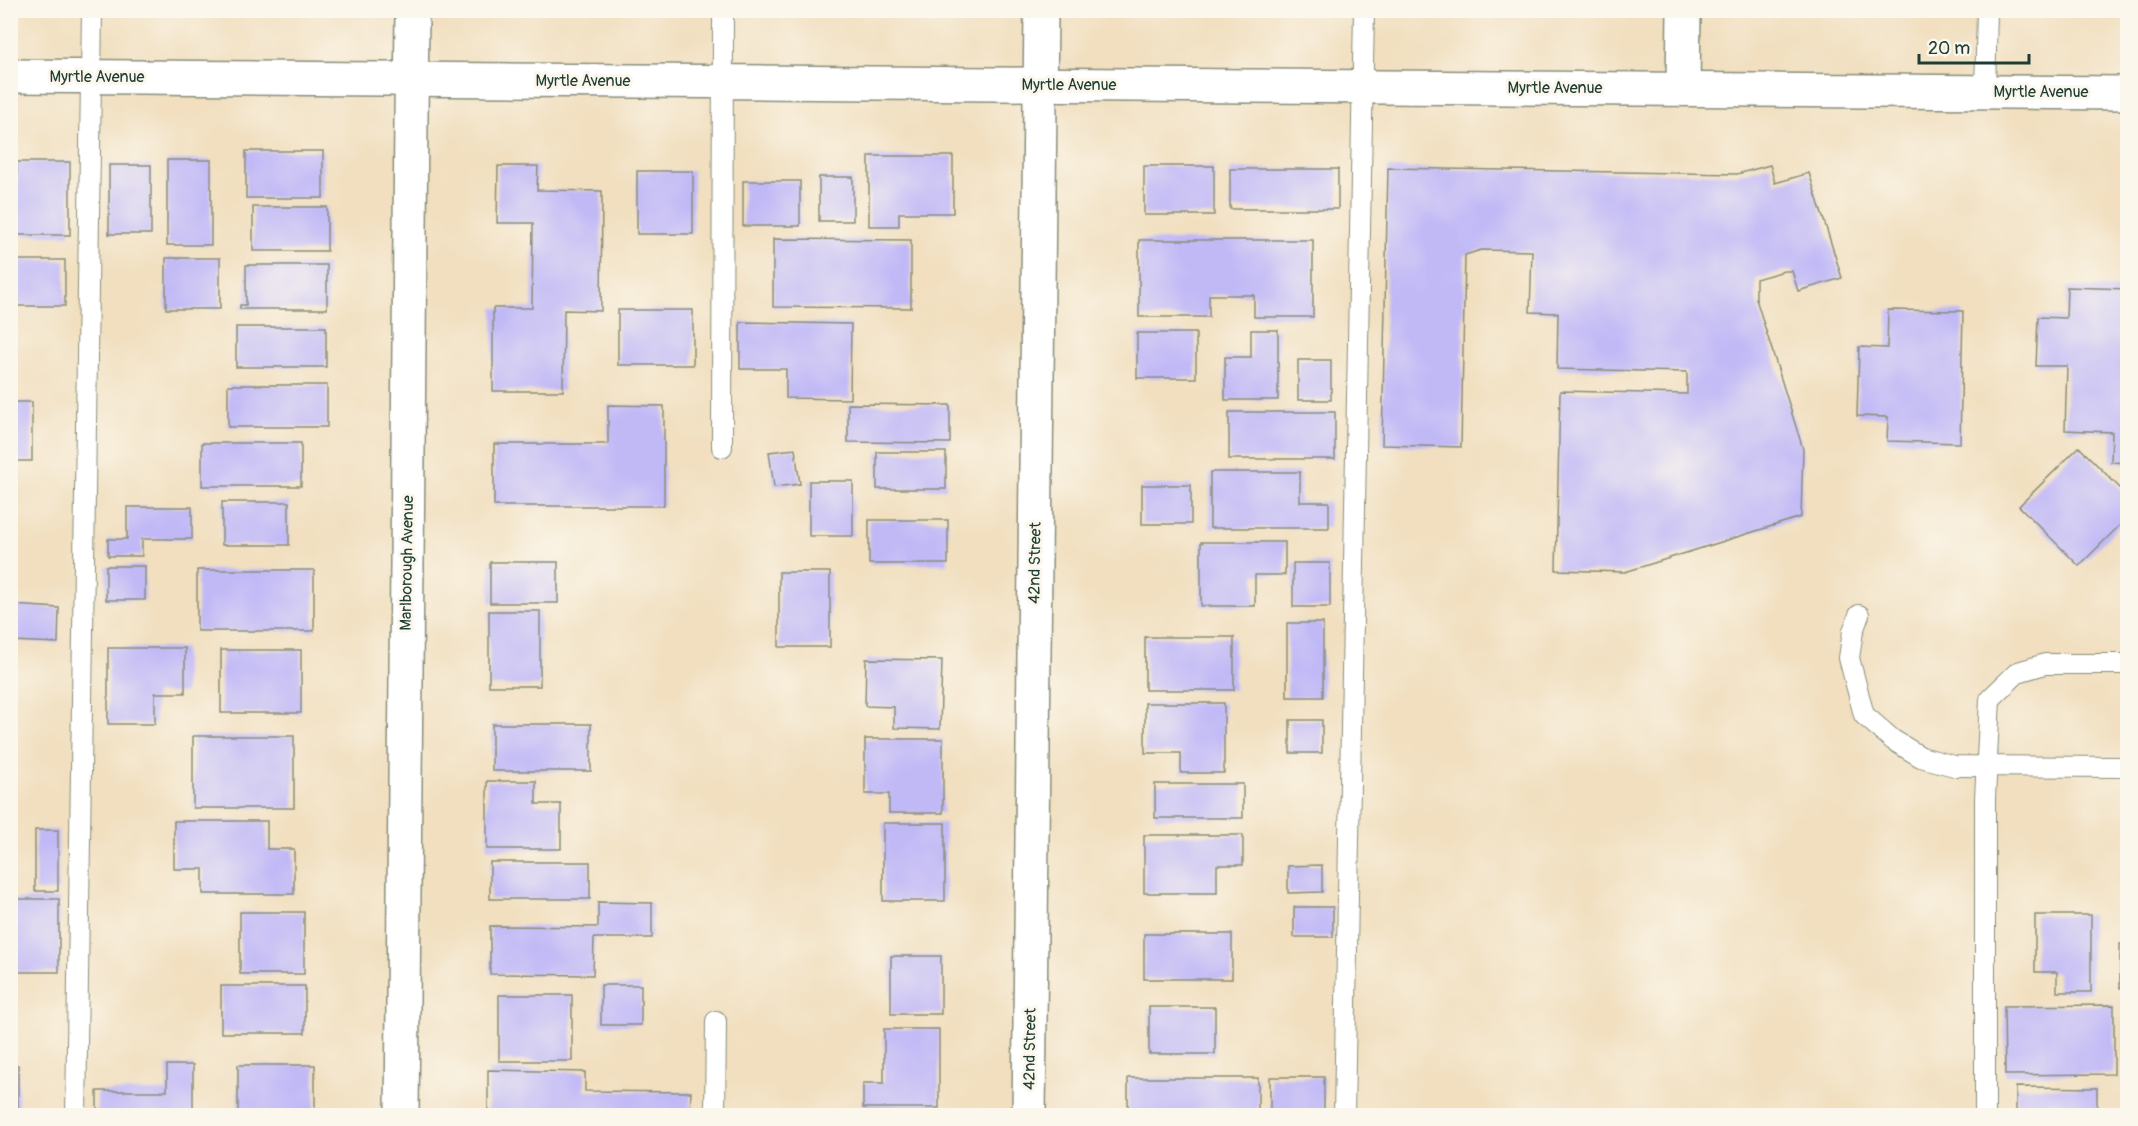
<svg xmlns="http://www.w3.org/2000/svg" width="2138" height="1126" viewBox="0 0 2138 1126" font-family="Pangolin,sans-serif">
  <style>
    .building { fill: #c1b9f6 }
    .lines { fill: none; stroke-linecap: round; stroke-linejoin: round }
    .lane-casing { stroke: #888e7a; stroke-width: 22 }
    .street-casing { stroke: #888e7a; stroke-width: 36 }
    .lane { stroke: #fff; stroke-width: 20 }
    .street { stroke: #fff; stroke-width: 33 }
    .labels { text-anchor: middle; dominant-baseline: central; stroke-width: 6; stroke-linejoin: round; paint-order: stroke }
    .street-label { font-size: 16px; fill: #1f3d34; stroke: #fbf7ec }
  </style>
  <rect width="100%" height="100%" fill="#fbf7ec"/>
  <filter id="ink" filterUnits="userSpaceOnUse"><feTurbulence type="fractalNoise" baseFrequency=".0167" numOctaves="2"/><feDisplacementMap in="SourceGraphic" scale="12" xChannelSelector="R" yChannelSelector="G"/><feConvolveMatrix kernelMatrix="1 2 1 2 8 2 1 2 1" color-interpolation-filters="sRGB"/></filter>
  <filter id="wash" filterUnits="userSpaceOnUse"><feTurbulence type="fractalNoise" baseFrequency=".008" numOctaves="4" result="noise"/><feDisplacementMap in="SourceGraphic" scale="24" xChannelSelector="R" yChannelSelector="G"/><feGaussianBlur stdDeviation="1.35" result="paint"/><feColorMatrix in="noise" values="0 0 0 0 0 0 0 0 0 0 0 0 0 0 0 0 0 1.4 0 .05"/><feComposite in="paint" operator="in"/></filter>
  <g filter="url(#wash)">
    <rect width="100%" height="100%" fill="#f1dfbf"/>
    <g id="blocks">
      <g class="building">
        <rect x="246" y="151" width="77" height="47"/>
        <path d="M 869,156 L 953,156 L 953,213 L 899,213 L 899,226 L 869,226 Z"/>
        <rect x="167" y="160" width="44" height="85"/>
        <rect x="17" y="162" width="53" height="73"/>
        <rect x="109" y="165" width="42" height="69"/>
        <path d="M 1770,165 L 1775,183 L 1809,173 L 1842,278 L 1798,291 L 1792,271 L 1784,271 L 1756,279 L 1756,299 L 1803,449 L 1801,517 L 1625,572 L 1556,570 L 1560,391 L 1687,394 L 1687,372 L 1557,369 L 1558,313 L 1530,312 L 1532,251 L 1481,250 L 1465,255 L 1461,447 L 1382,445 L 1388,168 L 1737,174 Z"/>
        <path d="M 498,166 L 538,166 L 537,190 L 602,191 L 601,311 L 564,310 L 563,391 L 493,391 L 493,308 L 532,308 L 533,223 L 497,223 Z"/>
        <rect x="1144" y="166" width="70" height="49"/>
        <rect x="1230" y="169" width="108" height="40"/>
        <rect x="637" y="171" width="56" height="63"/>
        <rect x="819" y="177" width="34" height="44"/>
        <rect x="743" y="181" width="57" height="45"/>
        <rect x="253" y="207" width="74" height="44"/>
        <path d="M 773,239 L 911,240 L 911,308 L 773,307 Z"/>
        <path d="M 1139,240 L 1313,240 L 1313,317 L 1254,317 L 1254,295 L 1209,295 L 1209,317 L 1139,317 Z"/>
        <rect x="166" y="258" width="54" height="51"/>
        <rect x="10" y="260" width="55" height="46"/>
        <path d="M 246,265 L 327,265 L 327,309 L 240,309 L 240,305 L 246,305 Z"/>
        <path d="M 2067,287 L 2128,289 L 2128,463 L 2111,462 L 2112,432 L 2065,430 L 2067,366 L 2036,366 L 2038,317 L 2066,318 Z"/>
        <rect x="618" y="310" width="75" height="55"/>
        <path d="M 1888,310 L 1963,311 L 1960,443 L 1887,441 L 1888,417 L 1857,416 L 1859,347 L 1887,348 Z"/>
        <rect x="10" y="321" width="5" height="70"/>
        <path d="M 740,322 L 851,324 L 850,399 L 786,398 L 786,369 L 740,369 Z"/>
        <rect x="236" y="327" width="90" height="40"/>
        <path d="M 1251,330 L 1278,330 L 1278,400 L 1225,400 L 1225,357 L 1251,357 Z"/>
        <rect x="1137" y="333" width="59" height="45"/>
        <rect x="1298" y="360" width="33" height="40"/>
        <rect x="228" y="385" width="99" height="42"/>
        <rect x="10" y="402" width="22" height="59"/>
        <path d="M 848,404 L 950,405 L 950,443 L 848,442 Z"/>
        <path d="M 608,405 L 664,406 L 664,506 L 494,506 L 494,444 L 608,444 Z"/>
        <rect x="1229" y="412" width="106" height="47"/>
        <rect x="202" y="443" width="99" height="43"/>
        <path d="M 2079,447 L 2128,496 L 2128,517 L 2079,566 L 2019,506 Z"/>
        <path d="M 795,449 L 800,484 L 774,487 L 769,452 Z"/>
        <rect x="877" y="452" width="69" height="37"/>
        <path d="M 1210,472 L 1300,472 L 1300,502 L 1329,502 L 1329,528 L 1210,528 Z"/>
        <rect x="809" y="481" width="44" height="55"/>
        <rect x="1142" y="485" width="49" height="39"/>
        <rect x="222" y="502" width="67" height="43"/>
        <path d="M 127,507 L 192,507 L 192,539 L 142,539 L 142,556 L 108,556 L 108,539 L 127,539 Z"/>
        <rect x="869" y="520" width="79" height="44"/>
        <path d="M 1201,542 L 1285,542 L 1285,575 L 1255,575 L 1255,606 L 1201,606 Z"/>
        <rect x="490" y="562" width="68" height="41"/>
        <rect x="1293" y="563" width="37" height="44"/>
        <rect x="106" y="566" width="39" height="34"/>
        <rect x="197" y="570" width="117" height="61"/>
        <rect x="779" y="572" width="51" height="75"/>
        <path d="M 12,605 L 59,608 L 58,643 L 11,641 Z"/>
        <rect x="489" y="611" width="51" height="75"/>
        <rect x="1287" y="623" width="36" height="74"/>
        <rect x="1145" y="637" width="89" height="53"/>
        <path d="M 108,648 L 185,648 L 185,693 L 155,693 L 155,724 L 108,724 Z"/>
        <rect x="221" y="650" width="80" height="63"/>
        <path d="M 866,659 L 942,660 L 940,729 L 894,728 L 894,707 L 865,706 Z"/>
        <path d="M 1145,703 L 1224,703 L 1224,773 L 1181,773 L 1181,753 L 1145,753 Z"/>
        <rect x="1290" y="720" width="32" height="33"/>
        <rect x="492" y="724" width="99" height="47"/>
        <rect x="193" y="736" width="101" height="72"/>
        <path d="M 865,739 L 943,739 L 943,813 L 889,813 L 889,794 L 865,794 Z"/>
        <path d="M 487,781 L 536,781 L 536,804 L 561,804 L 561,849 L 487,849 Z"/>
        <rect x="1155" y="784" width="88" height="34"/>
        <path d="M 174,821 L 267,821 L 267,849 L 294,849 L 294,894 L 203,894 L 203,869 L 174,869 Z"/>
        <rect x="883" y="823" width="62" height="78"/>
        <rect x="35" y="830" width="23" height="61"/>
        <path d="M 1144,835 L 1243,835 L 1243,865 L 1217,865 L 1217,893 L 1144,893 Z"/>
        <rect x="490" y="862" width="100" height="37"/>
        <path d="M 1322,865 L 1322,892 L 1288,893 L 1288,866 Z"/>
        <rect x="12" y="899" width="47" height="73"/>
        <path d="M 598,902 L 652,903 L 652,938 L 594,938 L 593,975 L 490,974 L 490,926 L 598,927 Z"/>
        <rect x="1294" y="907" width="39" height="30"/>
        <rect x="240" y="912" width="64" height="62"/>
        <path d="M 2035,915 L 2091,915 L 2091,992 L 2057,992 L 2057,972 L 2035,972 Z"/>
        <rect x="1144" y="934" width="88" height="45"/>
        <rect x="2120" y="944" width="8" height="44"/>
        <rect x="891" y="956" width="50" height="58"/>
        <rect x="601" y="985" width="40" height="40"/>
        <rect x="221" y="986" width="84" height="47"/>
        <rect x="499" y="995" width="73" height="66"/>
        <path d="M 2114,1005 L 2114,1074 L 2005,1075 L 2004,1006 Z"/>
        <rect x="1149" y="1007" width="66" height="47"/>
        <rect x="2124" y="1007" width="4" height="70"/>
        <path d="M 884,1029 L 939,1029 L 939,1108 L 863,1108 L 863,1083 L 884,1083 Z"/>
        <rect x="10" y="1065" width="8" height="43"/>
        <path d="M 167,1065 L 193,1065 L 193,1116 L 97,1116 L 97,1091 L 167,1091 Z"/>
        <rect x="238" y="1065" width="77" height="51"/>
        <path d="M 488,1070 L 585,1072 L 585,1091 L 691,1092 L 690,1116 L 488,1116 Z"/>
        <rect x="1270" y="1077" width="54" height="39"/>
        <rect x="1128" y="1078" width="130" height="38"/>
        <path d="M 2016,1087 L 2097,1088 L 2097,1116 L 2016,1116 Z"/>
      </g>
    </g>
  </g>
  <g filter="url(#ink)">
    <use href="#blocks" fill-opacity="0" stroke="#888e7a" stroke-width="1.5"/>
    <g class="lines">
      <defs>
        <g id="lane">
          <path d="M 1985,92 L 1987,10"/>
          <path d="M 722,447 L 723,10"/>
          <path d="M 1859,615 L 1853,631 L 1849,658 L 1864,715 L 1893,740 L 1921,757 L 1954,766 L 2128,767"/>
          <path d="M 76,1116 L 92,10"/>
          <path d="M 715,1116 L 716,1021"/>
          <path d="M 1344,1116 L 1364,10"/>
          <path d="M 1985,1116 L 1985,798 L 1990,699 L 2018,672 L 2045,664 L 2128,664"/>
        </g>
        <g id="street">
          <path d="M 10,76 L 2128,93"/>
          <path d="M 1683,89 L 1684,10"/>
          <path d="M 402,1116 L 412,10"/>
          <path d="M 1029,1116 L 1041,10"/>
        </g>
      </defs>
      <use href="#lane" class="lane-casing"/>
      <use href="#street" class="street-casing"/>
      <use href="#lane" class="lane"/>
      <use href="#street" class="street"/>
    </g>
  </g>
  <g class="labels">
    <g class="street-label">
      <text x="97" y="77">Myrtle Avenue</text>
      <text x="583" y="81">Myrtle Avenue</text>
      <text x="1069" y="85">Myrtle Avenue</text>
      <text x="1555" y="88">Myrtle Avenue</text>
      <text x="2041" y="92">Myrtle Avenue</text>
      <text transform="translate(407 563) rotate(-89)">Marlborough Avenue</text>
      <text transform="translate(1035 563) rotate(-89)">42nd Street</text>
      <text transform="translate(1030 1049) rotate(-89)">42nd Street</text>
    </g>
  </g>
  <rect width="2138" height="1126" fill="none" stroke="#fbf7ec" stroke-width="36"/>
  <path d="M1919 54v9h110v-9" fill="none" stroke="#1f3d34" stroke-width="3"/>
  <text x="1928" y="54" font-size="18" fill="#1f3d34" stroke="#fbf7ec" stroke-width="4.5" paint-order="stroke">20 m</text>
</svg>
